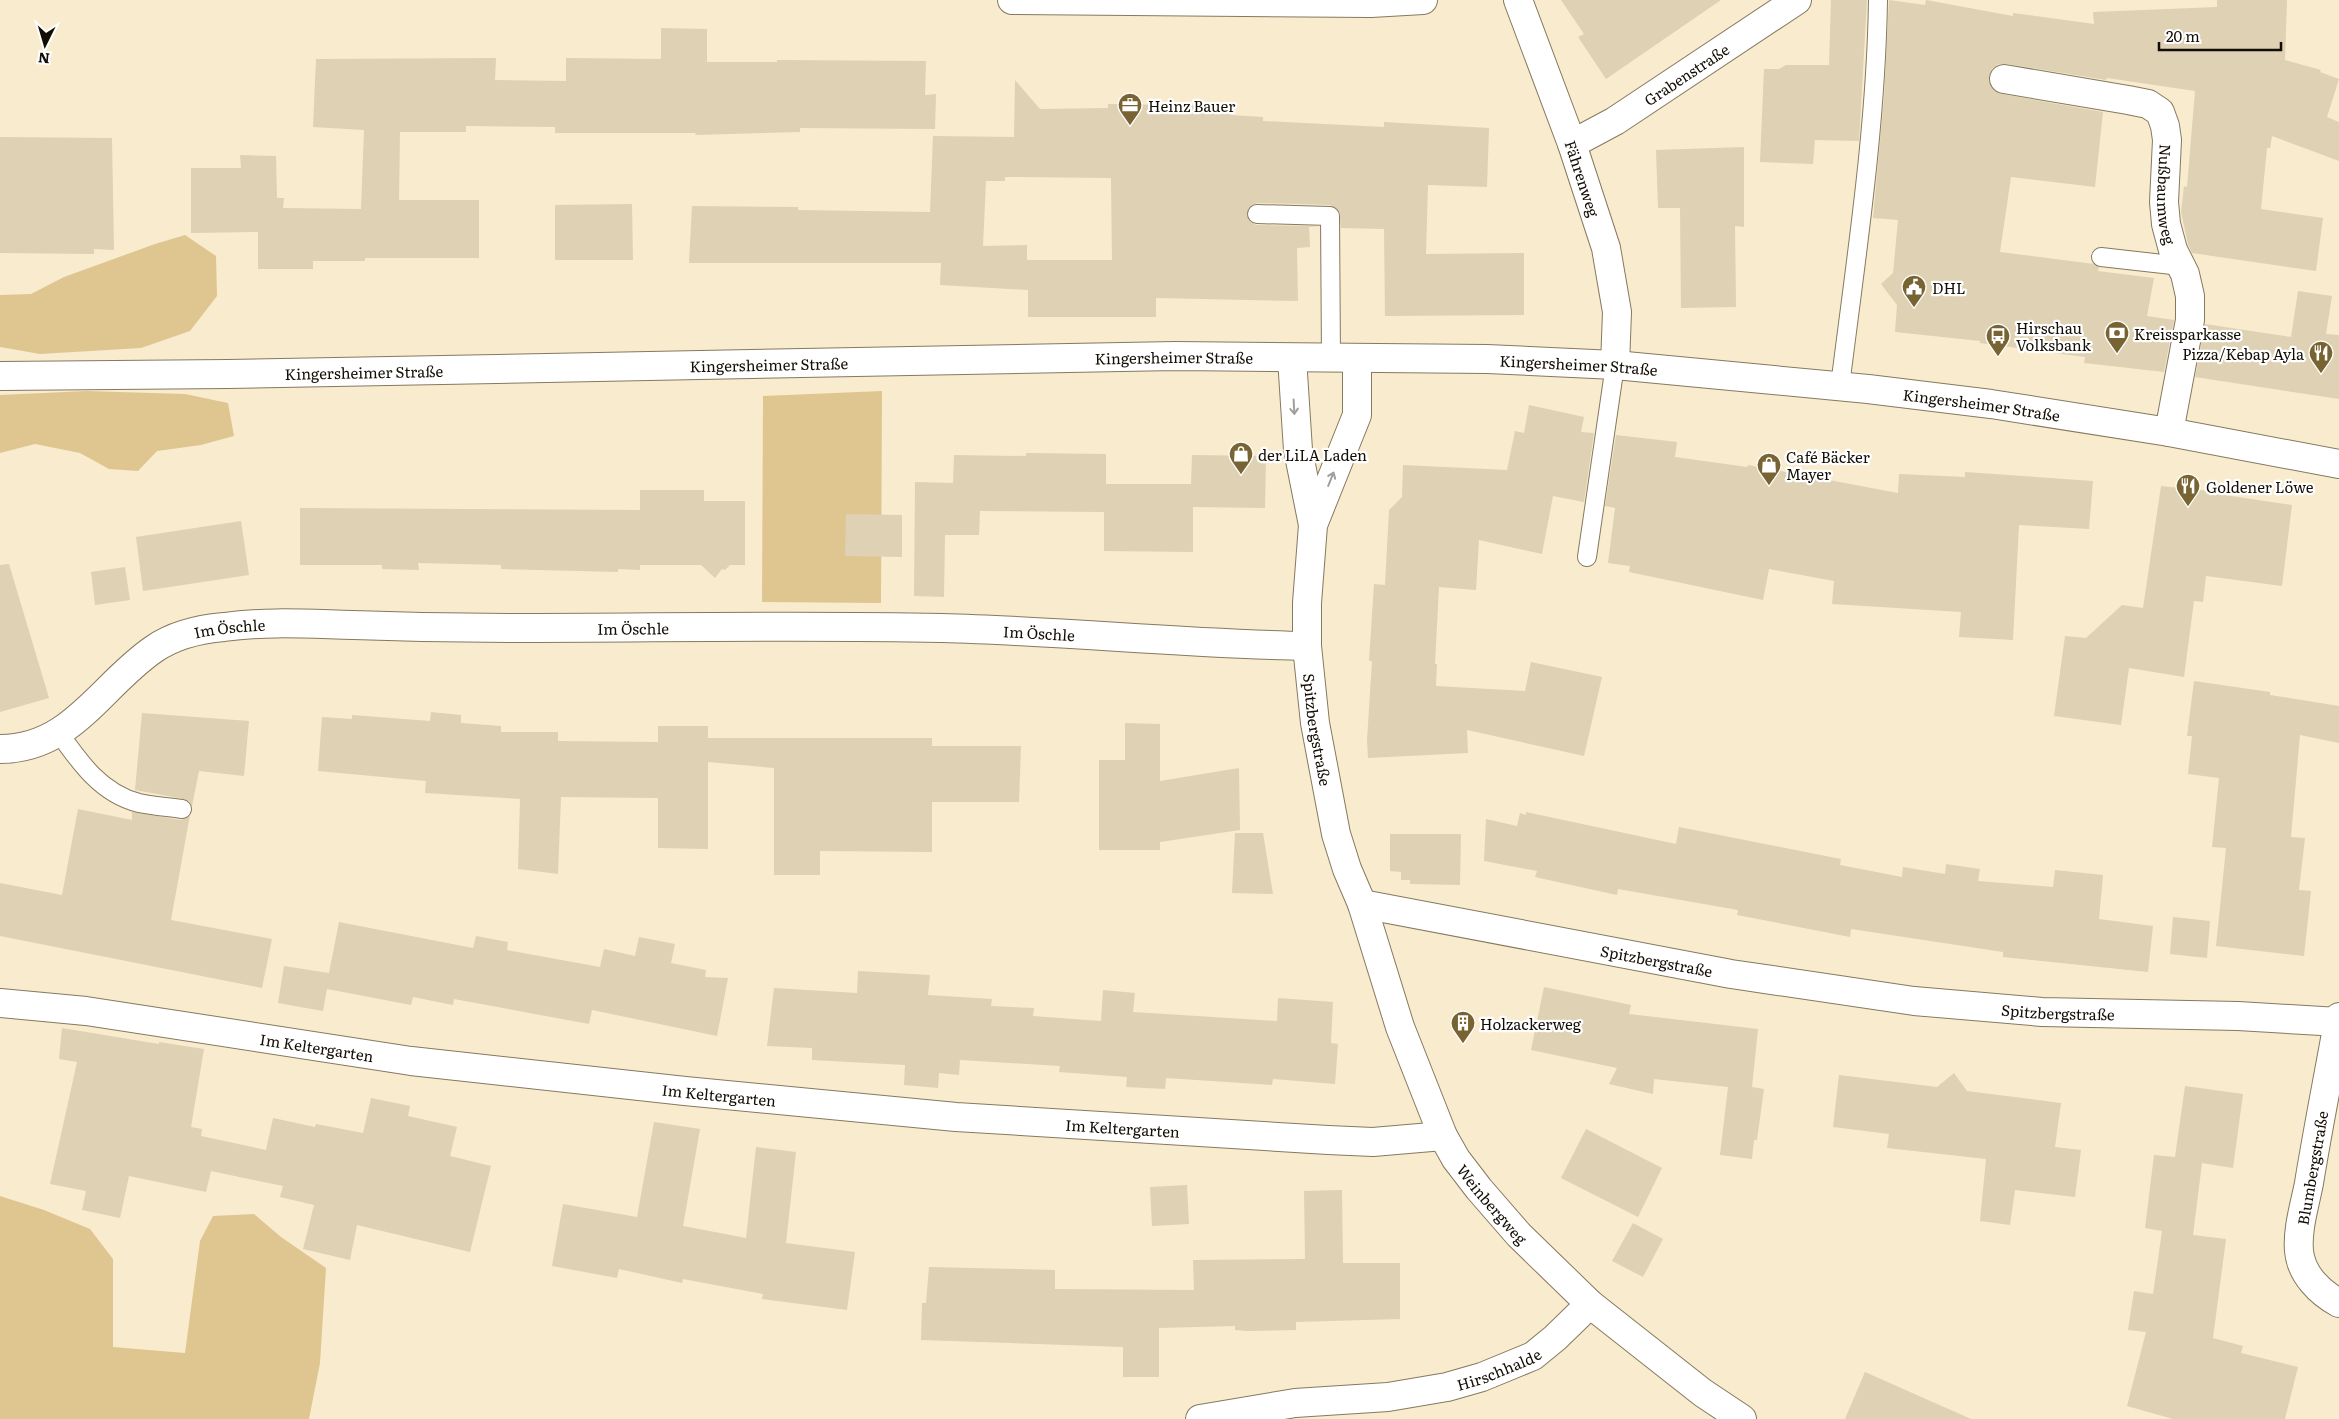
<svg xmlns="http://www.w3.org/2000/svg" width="2339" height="1419" viewBox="0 0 2339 1419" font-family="Literata,serif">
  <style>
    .green { fill: #dfc691 }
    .building { fill: #ded1b4; fill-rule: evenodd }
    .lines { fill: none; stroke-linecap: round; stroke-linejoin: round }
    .service-casing { stroke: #85795f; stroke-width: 20 }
    .minor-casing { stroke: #85795f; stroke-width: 30 }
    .secondary-casing { stroke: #85795f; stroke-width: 30 }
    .service { stroke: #fff; stroke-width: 18 }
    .minor { stroke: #fff; stroke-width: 28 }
    .secondary { stroke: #fff; stroke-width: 28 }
    .oneway { stroke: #a19f9b }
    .labels { text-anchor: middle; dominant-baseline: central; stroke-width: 4.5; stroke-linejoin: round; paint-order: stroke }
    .street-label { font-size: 15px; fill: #130e05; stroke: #fff }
    .poi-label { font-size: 15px; fill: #130e05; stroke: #fff; text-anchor: start }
  </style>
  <rect width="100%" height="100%" fill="#f9ebce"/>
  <g class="green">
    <path d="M 185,235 L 216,256 L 217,296 L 190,331 L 141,348 L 40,354 L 0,347 L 0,295 L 31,294 L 64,277 L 155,244 Z"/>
    <path d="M 86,391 L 185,394 L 228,403 L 234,436 L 201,445 L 157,451 L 138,471 L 109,469 L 80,453 L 35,444 L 0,453 L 0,395 Z"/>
    <path d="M 882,391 L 881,603 L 762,602 L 763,396 Z"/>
    <path d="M 0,1196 L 44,1210 L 90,1229 L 113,1259 L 113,1347 L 185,1353 L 200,1241 L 213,1216 L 254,1214 L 281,1237 L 326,1268 L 320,1363 L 309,1419 L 0,1419 Z"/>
  </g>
  <g class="building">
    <path d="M 1561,0 L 1721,0 L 1606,79 L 1578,37 L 1584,34 Z"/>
    <path d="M 1831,0 L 1867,0 L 1859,141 L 1815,140 L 1813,164 L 1760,162 L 1764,69 L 1779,69 L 1786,65 L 1829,65 Z"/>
    <path d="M 1889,0 L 1925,5 L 1926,0 L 2013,16 L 2013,13 L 2094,24 L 2093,12 L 2217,7 L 2217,0 L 2287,0 L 2285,60 L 2321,70 L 2320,72 L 2339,79 L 2327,117 L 2339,122 L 2339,161 L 2272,136 L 2270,148 L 2267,148 L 2261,209 L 2323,218 L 2316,271 L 2192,253 L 2188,244 L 2181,212 L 2184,186 L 2187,187 L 2195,91 L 2107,78 L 2106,80 L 2007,64 L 1999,64 L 1992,69 L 1989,77 L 1990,85 L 1994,91 L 2001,94 L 2103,112 L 2095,187 L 2011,177 L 2000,252 L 2094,264 L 2099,267 L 2098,271 L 2154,278 L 2147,316 L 2174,320 L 2164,372 L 2084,363 L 2085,357 L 1980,343 L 1980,341 L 1895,332 L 1897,305 L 1881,284 L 1893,273 L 1898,220 L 1873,218 L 1884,98 Z"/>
    <path d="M 661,28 L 707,29 L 707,62 L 777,62 L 777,60 L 926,61 L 925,95 L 936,94 L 935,129 L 800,128 L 800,132 L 695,135 L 696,133 L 555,133 L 555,127 L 466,126 L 466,132 L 400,132 L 399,200 L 479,200 L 479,258 L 365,258 L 365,261 L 313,261 L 313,269 L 258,269 L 258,232 L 191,233 L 191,168 L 241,168 L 240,155 L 276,156 L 277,198 L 284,198 L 283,208 L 361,209 L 364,130 L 313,127 L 316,59 L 496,58 L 495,80 L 566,81 L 566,58 L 661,59 Z"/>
    <path d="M 1015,80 L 1040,109 L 1108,108 L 1108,104 L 1232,106 L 1231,115 L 1263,117 L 1263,121 L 1384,127 L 1384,122 L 1489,128 L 1487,187 L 1428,185 L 1426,254 L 1524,253 L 1524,315 L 1385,316 L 1384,229 L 1341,228 L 1339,211 L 1330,205 L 1257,203 L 1248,209 L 1248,219 L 1256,225 L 1319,226 L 1309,227 L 1310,247 L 1297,248 L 1298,301 L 1156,298 L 1156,317 L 1028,317 L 1028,290 L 940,285 L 941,263 L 689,263 L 692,206 L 798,207 L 798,210 L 930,212 L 933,136 L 1014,137 ZM 1005,177 L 1111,178 L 1112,260 L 1027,260 L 1027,245 L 983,246 L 986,181 L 1005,181 Z"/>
    <path d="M 0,137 L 112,138 L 114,250 L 94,249 L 94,254 L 0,253 Z"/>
    <path d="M 1744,147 L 1744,227 L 1735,226 L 1736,307 L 1681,308 L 1680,208 L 1658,208 L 1656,150 Z"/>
    <path d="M 632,204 L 633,260 L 555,260 L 555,205 Z"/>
    <path d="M 2298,291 L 2332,296 L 2326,334 L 2339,335 L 2339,399 L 2195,377 L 2205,324 L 2291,337 Z"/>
    <path d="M 1529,405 L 1584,417 L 1581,432 L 1594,433 L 1584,502 L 1553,496 L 1542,554 L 1479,540 L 1476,590 L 1439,587 L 1435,664 L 1437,664 L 1436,686 L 1525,691 L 1531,662 L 1602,677 L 1584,756 L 1467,730 L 1468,753 L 1368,758 L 1367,740 L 1372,661 L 1369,661 L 1374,584 L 1385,585 L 1389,510 L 1402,497 L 1403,465 L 1507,470 L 1515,431 L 1524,433 Z"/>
    <path d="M 1616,435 L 1677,442 L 1675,457 L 1747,467 L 1748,465 L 1898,493 L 1899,474 L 1965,477 L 1965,472 L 2093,481 L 2089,529 L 2019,525 L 2013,640 L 1959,637 L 1961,612 L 1832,604 L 1834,581 L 1769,569 L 1763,600 L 1629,572 L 1630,566 L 1608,563 L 1615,508 L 1605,506 Z"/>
    <path d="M 1026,453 L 1106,454 L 1106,484 L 1191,484 L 1192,455 L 1266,456 L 1265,508 L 1193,507 L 1193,552 L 1104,551 L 1104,512 L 980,511 L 979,535 L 945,535 L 944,597 L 914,596 L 915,482 L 953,483 L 954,455 L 1026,456 Z"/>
    <path d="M 2161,486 L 2219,492 L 2218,494 L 2292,505 L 2282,586 L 2206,576 L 2203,602 L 2194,601 L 2184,677 L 2129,668 L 2121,725 L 2054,716 L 2065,636 L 2086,638 L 2122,605 L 2143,608 Z"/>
    <path d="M 640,490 L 704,490 L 704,501 L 745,501 L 745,565 L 730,565 L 725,570 L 722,569 L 715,578 L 701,565 L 640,565 L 640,570 L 618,569 L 618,572 L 501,569 L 501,565 L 460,564 L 418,563 L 419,570 L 382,569 L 382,565 L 300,565 L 300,508 L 640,510 Z"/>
    <path d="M 846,514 L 902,515 L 902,557 L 845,556 Z"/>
    <path d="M 241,521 L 249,575 L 143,591 L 136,537 Z"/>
    <path d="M 9,564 L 49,698 L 0,712 L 0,565 Z"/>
    <path d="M 125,567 L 130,600 L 95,605 L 91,572 Z"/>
    <path d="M 2194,681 L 2270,692 L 2270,695 L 2339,706 L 2339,743 L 2300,735 L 2291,837 L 2305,838 L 2299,890 L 2311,891 L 2304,956 L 2216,946 L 2226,848 L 2212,847 L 2219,778 L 2188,774 L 2192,736 L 2187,736 Z"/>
    <path d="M 431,712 L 461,715 L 461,723 L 501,726 L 501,732 L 558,732 L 558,741 L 658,742 L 658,726 L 708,726 L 708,738 L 932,738 L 932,746 L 1021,746 L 1019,802 L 932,802 L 932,852 L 820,851 L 820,875 L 774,875 L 774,768 L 708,762 L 708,849 L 658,848 L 658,798 L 561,797 L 558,874 L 518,869 L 520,799 L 425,793 L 426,781 L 318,771 L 322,717 L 352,719 L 352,715 L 430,721 Z"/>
    <path d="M 142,713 L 249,721 L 244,776 L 199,771 L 192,806 L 189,801 L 184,799 L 135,790 Z"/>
    <path d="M 1125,723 L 1160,724 L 1160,781 L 1239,768 L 1240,830 L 1160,842 L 1160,850 L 1099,850 L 1099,760 L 1125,760 Z"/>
    <path d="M 78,809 L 132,820 L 132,812 L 181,820 L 190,815 L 171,920 L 272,939 L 262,988 L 0,936 L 0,883 L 62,895 Z"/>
    <path d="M 1526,812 L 1676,844 L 1679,827 L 1841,859 L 1840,865 L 1902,877 L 1903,867 L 1945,874 L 1946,864 L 1980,869 L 1978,881 L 2053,887 L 2055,870 L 2103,875 L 2099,919 L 2153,926 L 2148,972 L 2003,957 L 2003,952 L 1851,929 L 1850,937 L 1737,915 L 1738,910 L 1618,889 L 1617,895 L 1535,877 L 1537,871 L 1484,861 L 1486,819 L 1517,826 L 1520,813 L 1526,815 Z"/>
    <path d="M 1235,833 L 1263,833 L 1273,894 L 1232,893 Z"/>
    <path d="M 1390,834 L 1461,834 L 1460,885 L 1410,884 L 1410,880 L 1401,880 L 1401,872 L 1390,871 Z"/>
    <path d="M 2173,917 L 2210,921 L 2207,958 L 2170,954 Z"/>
    <path d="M 339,922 L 473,948 L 476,936 L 508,942 L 507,950 L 600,967 L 604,949 L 635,956 L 639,937 L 675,944 L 671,963 L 706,970 L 705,977 L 728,978 L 717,1036 L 592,1010 L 589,1024 L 454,999 L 453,1005 L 413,997 L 411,1005 L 327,989 L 323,1011 L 278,1003 L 284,966 L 329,973 Z"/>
    <path d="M 858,971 L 930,975 L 928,995 L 992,999 L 991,1006 L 1034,1008 L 1033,1016 L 1101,1021 L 1103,990 L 1135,993 L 1133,1012 L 1277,1021 L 1278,998 L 1333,1002 L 1331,1043 L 1338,1044 L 1335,1084 L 1273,1079 L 1272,1085 L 1166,1078 L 1165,1089 L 1126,1087 L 1127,1077 L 1059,1072 L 1060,1066 L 960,1060 L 959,1075 L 939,1073 L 938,1088 L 904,1085 L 905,1065 L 812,1060 L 812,1048 L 767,1046 L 774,988 L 857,993 Z"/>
    <path d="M 1544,987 L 1631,1005 L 1629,1014 L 1758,1029 L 1752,1087 L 1764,1089 L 1757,1140 L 1754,1140 L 1752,1159 L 1720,1155 L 1728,1087 L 1654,1079 L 1653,1094 L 1609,1084 L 1617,1068 L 1531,1050 Z"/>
    <path d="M 62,1028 L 159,1044 L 159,1042 L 204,1049 L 191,1127 L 202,1129 L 201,1136 L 266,1150 L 273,1118 L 315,1127 L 316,1124 L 363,1133 L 371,1098 L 410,1106 L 408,1116 L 457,1127 L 450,1156 L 491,1166 L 470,1252 L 357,1225 L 350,1260 L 303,1249 L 314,1205 L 280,1197 L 283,1186 L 211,1171 L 206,1192 L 129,1176 L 120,1218 L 82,1210 L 86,1191 L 50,1184 L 77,1062 L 59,1059 Z"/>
    <path d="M 1954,1073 L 1967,1091 L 2061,1103 L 2055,1147 L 2081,1150 L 2075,1197 L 2015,1190 L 2010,1225 L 1980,1221 L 1986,1159 L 1887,1148 L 1889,1134 L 1833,1127 L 1839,1075 L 1937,1087 Z"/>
    <path d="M 2185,1086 L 2243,1094 L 2233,1168 L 2202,1163 L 2193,1235 L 2226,1239 L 2213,1338 L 2243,1346 L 2241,1353 L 2298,1367 L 2285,1419 L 2173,1419 L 2127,1406 L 2146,1332 L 2128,1330 L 2134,1291 L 2153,1294 L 2162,1231 L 2145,1228 L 2154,1155 L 2175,1157 Z"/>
    <path d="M 654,1122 L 700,1129 L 683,1226 L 746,1238 L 756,1147 L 796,1152 L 786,1243 L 855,1252 L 847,1310 L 762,1299 L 763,1294 L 683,1279 L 682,1283 L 619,1269 L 617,1278 L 552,1266 L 563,1204 L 637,1217 Z"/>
    <path d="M 1586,1129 L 1662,1168 L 1638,1217 L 1561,1178 Z"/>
    <path d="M 1187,1185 L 1189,1224 L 1152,1226 L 1150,1187 Z"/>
    <path d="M 1342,1190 L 1343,1263 L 1400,1263 L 1400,1319 L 1296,1322 L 1296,1330 L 1247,1331 L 1235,1330 L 1235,1326 L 1159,1328 L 1159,1377 L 1123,1377 L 1123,1347 L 921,1340 L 922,1303 L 926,1303 L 929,1267 L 1055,1270 L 1055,1289 L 1194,1290 L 1193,1260 L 1305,1259 L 1304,1191 Z"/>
    <path d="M 1633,1223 L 1663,1239 L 1643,1277 L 1612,1261 Z"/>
    <path d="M 1865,1372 L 1971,1419 L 1845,1419 Z"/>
  </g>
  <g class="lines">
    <defs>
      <g id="service">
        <path d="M 1257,214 L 1330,216 L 1331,358"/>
        <path d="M 2101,257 L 2181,266"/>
        <path d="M 1840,386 C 1856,258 1876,129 1878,0"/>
        <path d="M 1587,557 L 1615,365"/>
        <path d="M 59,733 C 80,763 102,794 139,803 C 153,806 168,807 182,809"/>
      </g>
      <g id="minor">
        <path d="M 1012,0 L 1371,3 L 1423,0"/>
        <path id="s1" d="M 1518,0 L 1572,144 L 1606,248 L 1617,312 L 1615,365"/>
        <path id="s2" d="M 2004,79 L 2128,100 L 2148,104 L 2160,112 L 2165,126 L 2167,140 L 2164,202 L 2166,224 L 2173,250 L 2185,274 L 2190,296 L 2190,320 L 2169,432"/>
        <path id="s3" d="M 1572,144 L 1615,121 L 1797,0"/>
        <path d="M 1292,358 L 1298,450 L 1313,525"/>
        <path id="s4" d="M 1357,359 L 1357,415 L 1313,525 L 1307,603 L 1307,646 L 1315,723 L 1336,834 L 1347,869 L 1362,904 L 1400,1027 L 1443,1136 L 1456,1159 L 1479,1189 L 1519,1235 L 1590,1304 L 1703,1393 L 1742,1419"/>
        <path id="s5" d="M 0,749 C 72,749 101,685 154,649 C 174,635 201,629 224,627 C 267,621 310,624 353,625 C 405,627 457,628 509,628 C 653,628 797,625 942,628 C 1063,631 1185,644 1307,646"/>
        <path id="s6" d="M 1362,904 L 1731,974 L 1914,1001 L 2042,1012 L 2238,1016 L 2339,1022"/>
        <path id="s7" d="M 0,1003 L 86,1011 L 411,1061 L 685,1091 L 956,1117 L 1328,1140 L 1373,1142 L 1443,1136"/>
        <path d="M 2339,1017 C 2329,1073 2318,1128 2309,1183 C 2305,1204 2297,1229 2299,1251 C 2301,1274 2320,1293 2339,1303"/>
        <path id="s8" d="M 1200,1419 L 1295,1403 L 1388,1397 L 1447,1387 L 1482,1377 L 1533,1356 L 1555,1338 L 1590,1304"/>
      </g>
      <g id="secondary">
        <path id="s9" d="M 0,376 L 228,374 L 1175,356 L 1487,359 L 1615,365 L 1868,389 L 1991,404 L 2169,432 L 2339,464"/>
      </g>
    </defs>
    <use href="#service" class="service-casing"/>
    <use href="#minor" class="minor-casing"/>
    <use href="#secondary" class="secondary-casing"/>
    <use href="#service" class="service"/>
    <use href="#minor" class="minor"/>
    <use href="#secondary" class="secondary"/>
  </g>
  <defs><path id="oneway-shaft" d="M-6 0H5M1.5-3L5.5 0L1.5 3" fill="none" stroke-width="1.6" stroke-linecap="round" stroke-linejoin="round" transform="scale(1.25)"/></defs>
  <g class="oneway">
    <use href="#oneway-shaft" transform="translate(1294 407) rotate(87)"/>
    <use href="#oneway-shaft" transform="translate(1331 479) rotate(-68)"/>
  </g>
  <defs>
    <symbol id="office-pin" viewBox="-11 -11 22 30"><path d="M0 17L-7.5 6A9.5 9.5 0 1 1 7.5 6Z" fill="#786332" stroke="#fff"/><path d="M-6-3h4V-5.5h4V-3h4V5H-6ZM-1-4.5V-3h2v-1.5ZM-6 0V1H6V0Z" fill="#fff"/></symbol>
    <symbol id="civic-pin" viewBox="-11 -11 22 30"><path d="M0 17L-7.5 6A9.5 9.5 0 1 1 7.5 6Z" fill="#786332" stroke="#fff"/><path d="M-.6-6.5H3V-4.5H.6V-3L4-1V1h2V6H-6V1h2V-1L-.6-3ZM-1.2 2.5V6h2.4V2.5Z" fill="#fff"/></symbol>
    <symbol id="bank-pin" viewBox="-11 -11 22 30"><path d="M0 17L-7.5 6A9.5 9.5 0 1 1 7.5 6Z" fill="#786332" stroke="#fff"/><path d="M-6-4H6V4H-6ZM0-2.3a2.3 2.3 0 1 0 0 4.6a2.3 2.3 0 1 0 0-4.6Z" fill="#fff"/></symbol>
    <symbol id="bus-pin" viewBox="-11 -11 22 30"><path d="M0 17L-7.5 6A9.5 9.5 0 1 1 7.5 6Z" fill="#786332" stroke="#fff"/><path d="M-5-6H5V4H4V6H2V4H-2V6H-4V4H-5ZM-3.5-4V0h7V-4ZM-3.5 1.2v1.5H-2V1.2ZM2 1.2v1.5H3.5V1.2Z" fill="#fff"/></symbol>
    <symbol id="restaurant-pin" viewBox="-11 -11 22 30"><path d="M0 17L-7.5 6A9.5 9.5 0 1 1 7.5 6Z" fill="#786332" stroke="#fff"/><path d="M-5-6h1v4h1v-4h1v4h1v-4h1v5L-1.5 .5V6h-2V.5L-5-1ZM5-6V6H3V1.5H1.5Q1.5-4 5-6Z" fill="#fff"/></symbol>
    <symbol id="shop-pin" viewBox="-11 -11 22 30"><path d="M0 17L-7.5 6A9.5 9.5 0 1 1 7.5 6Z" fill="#786332" stroke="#fff"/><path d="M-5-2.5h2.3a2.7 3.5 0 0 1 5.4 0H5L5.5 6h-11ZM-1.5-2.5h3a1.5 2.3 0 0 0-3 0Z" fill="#fff"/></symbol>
    <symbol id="building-pin" viewBox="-11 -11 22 30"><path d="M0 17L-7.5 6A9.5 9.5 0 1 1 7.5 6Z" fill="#786332" stroke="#fff"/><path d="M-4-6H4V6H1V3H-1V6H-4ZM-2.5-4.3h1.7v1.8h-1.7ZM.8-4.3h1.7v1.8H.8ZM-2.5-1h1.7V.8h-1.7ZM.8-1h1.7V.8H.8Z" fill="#fff"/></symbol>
  </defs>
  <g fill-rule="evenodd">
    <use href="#office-pin" x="1116" y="91" width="28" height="38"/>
    <use href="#civic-pin" x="1900" y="273" width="28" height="38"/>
    <use href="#bank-pin" x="2103" y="319" width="28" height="38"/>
    <use href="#bus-pin" x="1984" y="322" width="28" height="38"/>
    <use href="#restaurant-pin" x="2307" y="339" width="28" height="38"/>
    <use href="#shop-pin" x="1227" y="440" width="28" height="38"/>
    <use href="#shop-pin" x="1755" y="451" width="28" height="38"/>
    <use href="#restaurant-pin" x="2174" y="472" width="28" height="38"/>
    <use href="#building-pin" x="1449" y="1009" width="28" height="38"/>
  </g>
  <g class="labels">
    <g class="street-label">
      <text stroke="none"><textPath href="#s3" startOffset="134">Grabenstraße</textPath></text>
      <text stroke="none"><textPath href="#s1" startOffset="190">Fährenweg</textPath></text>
      <text stroke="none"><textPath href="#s2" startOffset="244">Nußbaumweg</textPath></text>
      <text stroke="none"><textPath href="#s9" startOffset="1174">Kingersheimer Straße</textPath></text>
      <text stroke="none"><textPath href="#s9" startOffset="769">Kingersheimer Straße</textPath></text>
      <text stroke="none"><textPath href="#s9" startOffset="1579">Kingersheimer Straße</textPath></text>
      <text stroke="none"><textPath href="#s9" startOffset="364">Kingersheimer Straße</textPath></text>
      <text stroke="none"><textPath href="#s9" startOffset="1984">Kingersheimer Straße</textPath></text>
      <text stroke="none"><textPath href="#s5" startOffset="672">Im Öschle</textPath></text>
      <text stroke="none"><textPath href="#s5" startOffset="268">Im Öschle</textPath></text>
      <text stroke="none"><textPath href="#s5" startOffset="1078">Im Öschle</textPath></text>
      <text stroke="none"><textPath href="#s4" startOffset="380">Spitzbergstraße</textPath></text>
      <text stroke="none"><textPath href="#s6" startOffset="300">Spitzbergstraße</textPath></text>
      <text stroke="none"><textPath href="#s6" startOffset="705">Spitzbergstraße</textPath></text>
      <text stroke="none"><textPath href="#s7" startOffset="320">Im Keltergarten</textPath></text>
      <text stroke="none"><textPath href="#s7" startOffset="725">Im Keltergarten</textPath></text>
      <text stroke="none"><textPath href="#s7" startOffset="1130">Im Keltergarten</textPath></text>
      <text transform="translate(2312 1168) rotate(-80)">Blumbergstraße</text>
      <text stroke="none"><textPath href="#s4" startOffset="891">Weinbergweg</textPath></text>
      <text stroke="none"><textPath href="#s8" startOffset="304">Hirschhalde</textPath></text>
    </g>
    <g class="poi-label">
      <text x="1148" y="105">Heinz Bauer</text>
      <text x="1932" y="287">DHL</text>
      <text x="2016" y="327">Hirschau<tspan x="2016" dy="17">Volksbank</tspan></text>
      <text x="2134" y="333">Kreissparkasse</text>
      <text x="2304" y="353" text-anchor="end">Pizza/Kebap Ayla</text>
      <text x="1258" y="454">der LiLA Laden</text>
      <text x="1786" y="456">Café Bäcker<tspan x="1786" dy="17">Mayer</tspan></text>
      <text x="2206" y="486">Goldener Löwe</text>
      <text x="1480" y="1023">Holzackerweg</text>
    </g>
  </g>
  <g transform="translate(45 45) rotate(185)" stroke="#ffffff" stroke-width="4" paint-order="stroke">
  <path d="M0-4L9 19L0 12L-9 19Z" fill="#130e05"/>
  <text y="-8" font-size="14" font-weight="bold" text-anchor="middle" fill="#130e05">N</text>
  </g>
  <path d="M2159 42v8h122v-8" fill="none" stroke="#130e05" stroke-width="2.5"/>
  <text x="2166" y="42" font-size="15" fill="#130e05" stroke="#ffffff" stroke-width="4" paint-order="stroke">20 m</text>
</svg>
